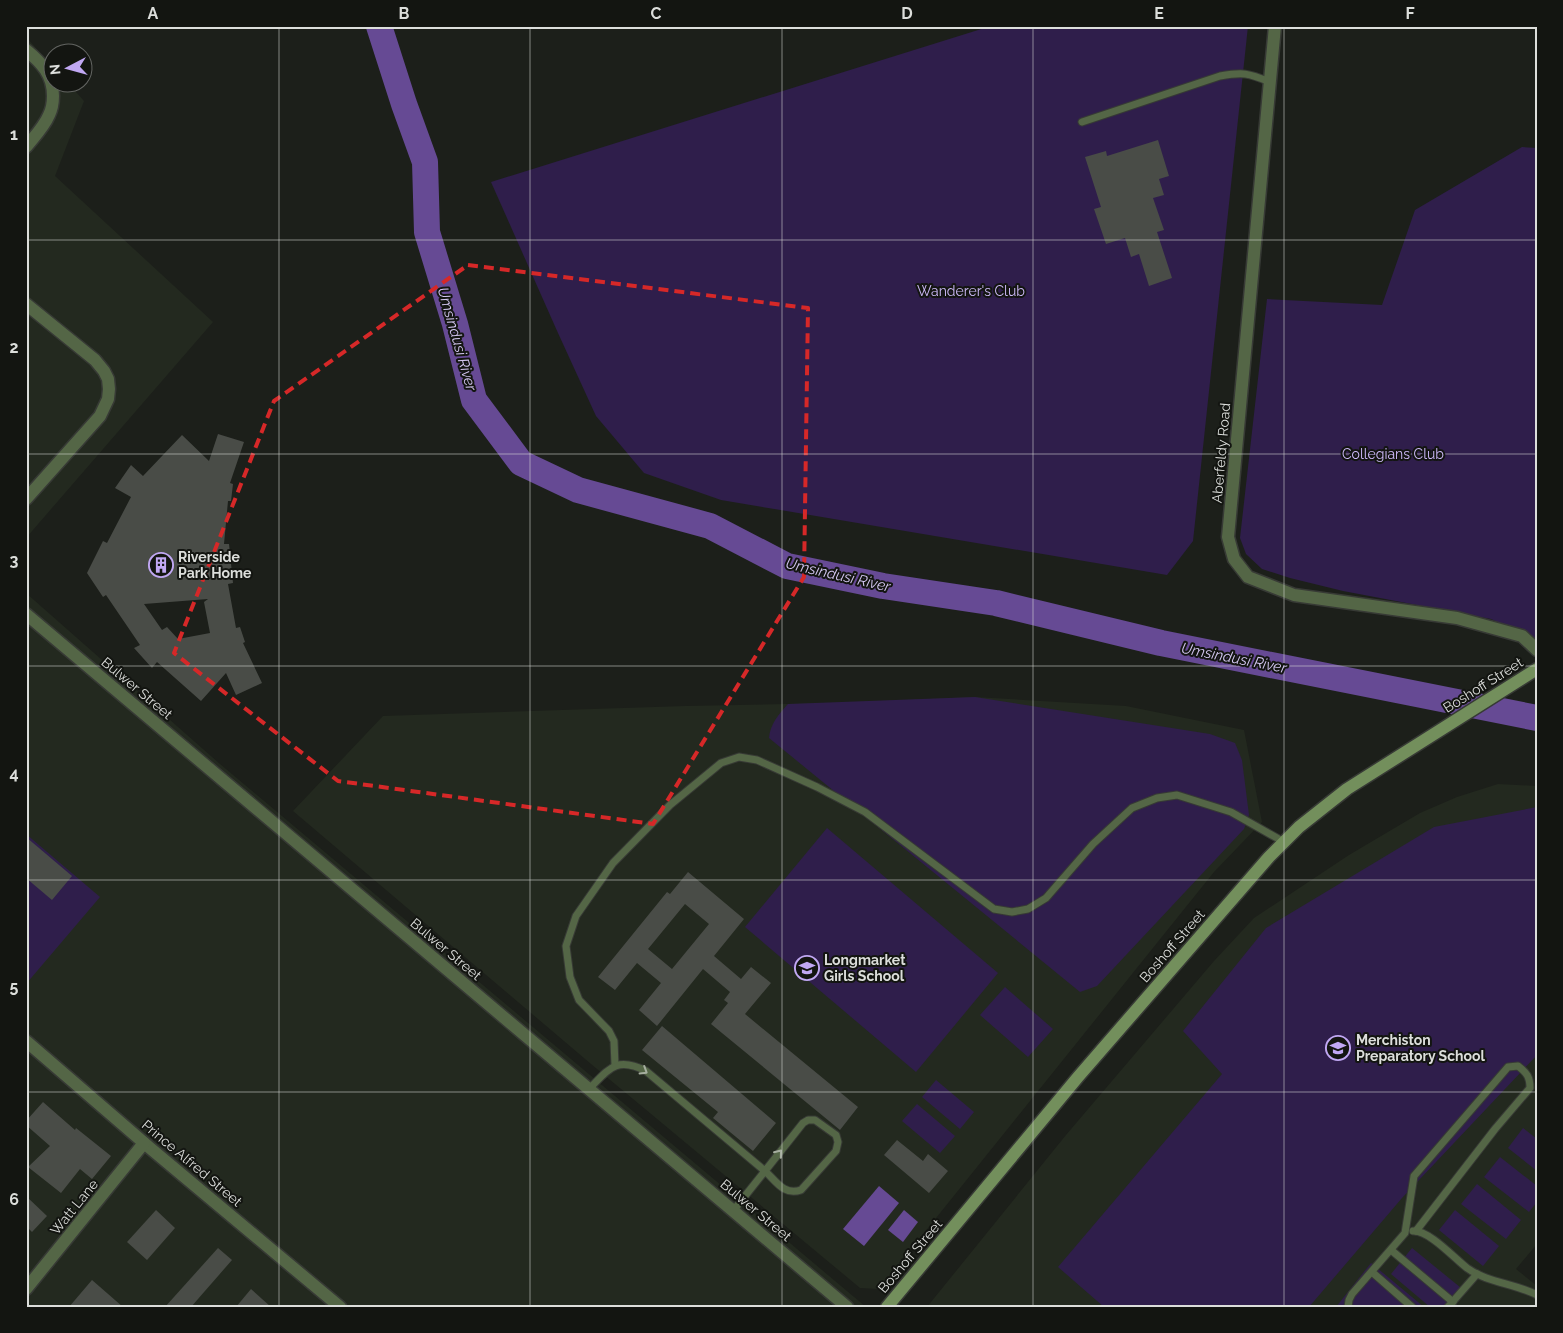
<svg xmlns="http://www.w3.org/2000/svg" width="1563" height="1333" viewBox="0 0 1563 1333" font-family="Raleway,sans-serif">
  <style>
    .built { fill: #23291f }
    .green { fill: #2f1e4b }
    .water { fill: #664a94 }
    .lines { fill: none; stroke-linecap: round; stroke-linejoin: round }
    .river { stroke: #664a94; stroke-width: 26 }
    .building { fill: #494c47; fill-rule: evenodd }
    .service-casing { stroke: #373a35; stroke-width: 9 }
    .minor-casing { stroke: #373a35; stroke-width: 15 }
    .secondary-casing { stroke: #373a35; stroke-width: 15 }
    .service { stroke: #546646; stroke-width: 7 }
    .minor { stroke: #546646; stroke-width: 12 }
    .secondary { stroke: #738f5c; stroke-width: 12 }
    .oneway { stroke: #a6ae9f }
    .marked { fill: none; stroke: #d62828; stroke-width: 4; stroke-dasharray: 10 6; stroke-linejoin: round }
    .grid { fill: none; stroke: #dcdedb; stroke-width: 1; stroke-opacity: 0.55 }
    .labels { text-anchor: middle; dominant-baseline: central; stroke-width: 4; stroke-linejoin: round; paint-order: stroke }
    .park-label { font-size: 14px; fill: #cebaf9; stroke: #131511 }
    .street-label { font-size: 14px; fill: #dcdedb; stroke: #131511 }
    .poi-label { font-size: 14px; font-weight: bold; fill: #dcdedb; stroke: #131511; text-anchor: start }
    .water-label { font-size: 15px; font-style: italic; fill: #d3c6f0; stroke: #131511 }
    .neatline { fill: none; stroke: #dcdedb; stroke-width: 2 }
    .grid-label { font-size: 16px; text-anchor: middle; font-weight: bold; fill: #dcdedb }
  </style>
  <rect width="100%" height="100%" fill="#1c1f1a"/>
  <g class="built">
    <path d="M 26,37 L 52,66 L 52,82 L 68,83 L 84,101 L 55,176 L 213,322 L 26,538 Z"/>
    <path d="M 26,593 L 220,764 L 866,1307 L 26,1307 Z"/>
    <path d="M 975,697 L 1126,706 L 1244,730 L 1262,822 L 1214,872 L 879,1289 L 860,1288 L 591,1064 L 293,811 L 383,716 L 685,706 L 833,703 Z"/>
    <path d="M 1498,784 L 1537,786 L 1537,1244 L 1516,1269 L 1537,1286 L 1537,1307 L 927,1307 L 1066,1135 L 1214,961 L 1254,918 L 1349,855 L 1420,813 L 1457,797 Z"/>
  </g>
  <g class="green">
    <path d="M 991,26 L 1248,26 L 1193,541 L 1167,575 L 721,500 L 644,473 L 596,416 L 558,333 L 491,182 Z"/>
    <path d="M 1522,147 L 1537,148 L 1537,640 L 1491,619 L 1343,591 L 1290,578 L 1262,569 L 1246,554 L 1240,538 L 1267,299 L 1382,305 L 1415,210 Z"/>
    <path d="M 975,697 L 1210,734 L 1235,743 L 1242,760 L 1249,815 L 1244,829 L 1097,986 L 1080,992 L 769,738 C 770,724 779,714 788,704 Z"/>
    <path d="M 1537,807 L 1537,1055 L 1402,1198 L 1309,1307 L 1104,1307 L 1058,1267 L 1222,1074 L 1183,1031 L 1266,928 L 1434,827 Z"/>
    <path d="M 827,828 L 998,973 L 916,1072 L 745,927 Z"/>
    <path d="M 26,834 L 100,897 L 26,984 Z"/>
    <path d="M 1005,987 L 1053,1029 L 1028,1057 L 980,1015 Z"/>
    <path d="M 936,1080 L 974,1112 L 960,1129 L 922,1097 Z"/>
    <path d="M 917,1104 L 955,1136 L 940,1153 L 902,1121 Z"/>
    <path d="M 1523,1128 L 1537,1139 L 1537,1171 L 1508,1148 Z"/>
    <path d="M 1500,1157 L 1537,1186 L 1537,1202 L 1529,1212 L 1484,1177 Z"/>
    <path d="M 1477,1184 L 1521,1220 L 1506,1239 L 1461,1204 Z"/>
    <path d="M 1455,1210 L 1499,1246 L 1483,1266 L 1439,1230 Z"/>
    <path d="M 1412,1248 L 1466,1292 L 1454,1307 L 1430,1307 L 1391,1274 Z"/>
    <path d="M 1371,1263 L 1424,1307 L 1336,1307 Z"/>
  </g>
  <g class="water">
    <path d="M 879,1186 L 899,1203 L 864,1246 L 843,1229 Z"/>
    <path d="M 904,1210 L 918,1222 L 903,1242 L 888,1230 Z"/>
  </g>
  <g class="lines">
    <path class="river" d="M 379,26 L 404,104 L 425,162 L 427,232 L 455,324 L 474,400 L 521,463 L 578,490 L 710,526 L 787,566 L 883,586 L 996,603 L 1161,643 L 1537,718"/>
  </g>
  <g class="building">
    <path d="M 1158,140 L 1169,176 L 1159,179 L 1164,195 L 1153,198 L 1164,230 L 1157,232 L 1172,278 L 1149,286 L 1139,254 L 1131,257 L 1125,238 L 1106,244 L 1094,209 L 1101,207 L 1085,157 L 1106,151 L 1107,156 Z"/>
    <path d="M 218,434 L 244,442 L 230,483 L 233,484 L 231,501 L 228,501 L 224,544 L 229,544 L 233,583 L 228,584 L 236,628 L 240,627 L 245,642 L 243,643 L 262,683 L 236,695 L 226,673 L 201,701 L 157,662 L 152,668 L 134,648 L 140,645 L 106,595 L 103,597 L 87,573 L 103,541 L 107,543 L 131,497 L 115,488 L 131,465 L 143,476 L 182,435 L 209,461 ZM 208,599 L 204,602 L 210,633 L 178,639 L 167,627 L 162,630 L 144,604 Z"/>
    <path d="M 26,837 L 72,876 L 52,900 L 26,878 Z"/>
    <path d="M 688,872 L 744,919 L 714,956 L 741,979 L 751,967 L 771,983 L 745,1014 L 858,1107 L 840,1130 L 711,1024 L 728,1003 L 724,1000 L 730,992 L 703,969 L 657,1026 L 639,1010 L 661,983 L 637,963 L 615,990 L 598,977 L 667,892 L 670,894 ZM 685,904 L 709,924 L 672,969 L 648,949 Z"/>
    <path d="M 662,1026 L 776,1123 L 753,1151 L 713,1118 L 718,1112 L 642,1050 Z"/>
    <path d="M 43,1102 L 75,1130 L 76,1128 L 111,1156 L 92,1179 L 80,1169 L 61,1193 L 28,1167 L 50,1146 L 26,1125 L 26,1121 Z"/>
    <path d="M 897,1140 L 923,1161 L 928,1154 L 948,1171 L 929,1193 L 884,1155 Z"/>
    <path d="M 26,1196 L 47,1216 L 32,1232 L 26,1226 Z"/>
    <path d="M 156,1210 L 175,1228 L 147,1260 L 127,1242 Z"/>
    <path d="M 218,1248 L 232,1260 L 191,1307 L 165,1307 Z"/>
    <path d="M 92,1280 L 123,1307 L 69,1307 Z"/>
    <path d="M 251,1289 L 271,1307 L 236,1307 Z"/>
  </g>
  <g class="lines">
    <defs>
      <g id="service">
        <path d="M 1082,122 L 1220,76 C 1243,72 1248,73 1270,82"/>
        <path d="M 615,1065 L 614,1041 L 609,1031 L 579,1000 L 570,977 L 566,946 L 576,916 L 613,863 L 670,805 L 721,763 L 739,757 L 757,760 L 817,787 L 865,812 L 994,909 L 1012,912 L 1028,909 L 1046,898 L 1093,844 L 1132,808 L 1157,798 L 1177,795 L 1231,812 L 1284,842"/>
        <path d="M 589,1089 C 609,1069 616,1056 646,1071 L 765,1171 L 803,1123 L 808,1120 L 815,1120 L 836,1135 L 838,1142 L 836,1151 L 801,1190 C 784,1196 776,1181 765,1171 L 733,1211"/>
        <path d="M 1413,1231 C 1429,1230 1454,1258 1467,1268 C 1488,1283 1514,1283 1537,1295"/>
        <path d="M 1391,1250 L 1453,1302"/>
        <path d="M 1372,1272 L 1412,1307"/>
        <path d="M 1348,1307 L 1349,1300 L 1352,1294 L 1405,1233 L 1414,1176 L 1508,1067 L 1518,1066 C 1527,1073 1530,1077 1530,1088 L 1495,1129 L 1416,1231"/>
        <path d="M 1448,1307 L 1477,1274"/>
      </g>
      <g id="minor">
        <path d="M 1275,26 L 1228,537 L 1234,559 L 1248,577 L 1294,595 L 1457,618 L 1522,636 L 1537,650"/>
        <path d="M 26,50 C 42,63 53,75 53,96 C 53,103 52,109 49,115 C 44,127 34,137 26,147"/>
        <path d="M 26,304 L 95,360 L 104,371 L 108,379 L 109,389 L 108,399 L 100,416 L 26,499"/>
        <path d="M 26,614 L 847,1307"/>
        <path d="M 26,1041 L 150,1148 L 340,1307"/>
        <path d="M 26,1289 L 144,1143"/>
      </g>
      <path id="secondary" d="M 887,1307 L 1078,1077 L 1269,857 L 1299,827 L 1347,789 L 1537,669"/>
    </defs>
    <use href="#service" class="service-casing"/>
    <use href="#minor" class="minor-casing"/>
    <use href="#secondary" class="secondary-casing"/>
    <use href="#service" class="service"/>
    <use href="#minor" class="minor"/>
    <use href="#secondary" class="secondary"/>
  </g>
  <defs><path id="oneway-chevron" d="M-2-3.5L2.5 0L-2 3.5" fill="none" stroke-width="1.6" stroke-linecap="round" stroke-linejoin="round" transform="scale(1.25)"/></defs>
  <g class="oneway">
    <use href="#oneway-chevron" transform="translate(644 1071) rotate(32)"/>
    <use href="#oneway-chevron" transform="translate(779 1153) rotate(-51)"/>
  </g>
  <path class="marked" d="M 468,265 L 808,308 L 804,577 L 653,824 L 338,781 L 174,653 L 274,401 Z"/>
  <path class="grid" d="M 279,26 L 279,1307M 530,26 L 530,1307M 782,26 L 782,1307M 1033,26 L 1033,1307M 1284,26 L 1284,1307M 26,240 L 1537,240M 26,454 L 1537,454M 26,666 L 1537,666M 26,880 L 1537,880M 26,1092 L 1537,1092"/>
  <defs>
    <symbol id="building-ring" viewBox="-11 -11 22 22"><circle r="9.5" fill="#131511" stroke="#c1a8f3" stroke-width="1.5"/><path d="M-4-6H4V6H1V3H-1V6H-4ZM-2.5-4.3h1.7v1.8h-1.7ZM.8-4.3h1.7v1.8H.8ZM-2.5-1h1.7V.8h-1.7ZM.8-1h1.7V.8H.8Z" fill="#c1a8f3"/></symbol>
    <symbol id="school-ring" viewBox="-11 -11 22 22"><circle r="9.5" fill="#131511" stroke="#c1a8f3" stroke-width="1.5"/><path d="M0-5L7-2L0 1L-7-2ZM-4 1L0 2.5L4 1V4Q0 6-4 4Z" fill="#c1a8f3"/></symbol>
  </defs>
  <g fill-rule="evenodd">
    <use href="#building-ring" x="147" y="551" width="28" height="28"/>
    <use href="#school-ring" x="793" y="954" width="28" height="28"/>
    <use href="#school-ring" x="1324" y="1034" width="28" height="28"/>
  </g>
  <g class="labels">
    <g class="park-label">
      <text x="971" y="291">Wanderer's Club</text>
      <text x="1393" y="454">Collegians Club</text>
    </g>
    <g class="street-label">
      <text transform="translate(1221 453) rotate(-85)">Aberfeldy Road</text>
      <text transform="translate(1483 685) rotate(-32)">Boshoff Street</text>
      <text transform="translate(137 688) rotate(40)">Bulwer Street</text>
      <text transform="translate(1172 946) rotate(-49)">Boshoff Street</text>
      <text transform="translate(446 949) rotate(40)">Bulwer Street</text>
      <text transform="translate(192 1163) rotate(40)">Prince Alfred Street</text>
      <text transform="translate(74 1207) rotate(-51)">Watt Lane</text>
      <text transform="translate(756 1210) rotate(40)">Bulwer Street</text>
      <text transform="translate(910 1256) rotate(-50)">Boshoff Street</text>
    </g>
    <g class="poi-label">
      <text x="178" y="557">Riverside<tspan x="178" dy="16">Park Home</tspan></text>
      <text x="824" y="960">Longmarket<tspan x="824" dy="16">Girls School</tspan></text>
      <text x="1356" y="1040">Merchiston<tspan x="1356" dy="16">Preparatory School</tspan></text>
    </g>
    <g class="water-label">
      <text transform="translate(457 339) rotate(74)">Umsindusi River</text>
      <text transform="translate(838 575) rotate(13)">Umsindusi River</text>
      <text transform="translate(1234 658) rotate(11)">Umsindusi River</text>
    </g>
  </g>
  <rect width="1563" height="1333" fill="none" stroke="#131511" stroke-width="55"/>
  <g transform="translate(68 68) rotate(264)"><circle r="24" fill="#131511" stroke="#636562"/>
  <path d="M0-4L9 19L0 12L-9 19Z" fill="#c1a8f3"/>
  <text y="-8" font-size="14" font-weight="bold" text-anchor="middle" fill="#dcdedb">N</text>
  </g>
  <rect x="28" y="28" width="1508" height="1278" class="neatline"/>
  <g class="grid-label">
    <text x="153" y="19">A</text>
    <text x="404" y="19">B</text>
    <text x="656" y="19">C</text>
    <text x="907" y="19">D</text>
    <text x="1159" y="19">E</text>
    <text x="1410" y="19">F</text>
    <text x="14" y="140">1</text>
    <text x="14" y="353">2</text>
    <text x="14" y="566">3</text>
    <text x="14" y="779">4</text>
    <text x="14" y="992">5</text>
    <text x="14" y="1205">6</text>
  </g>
</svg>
